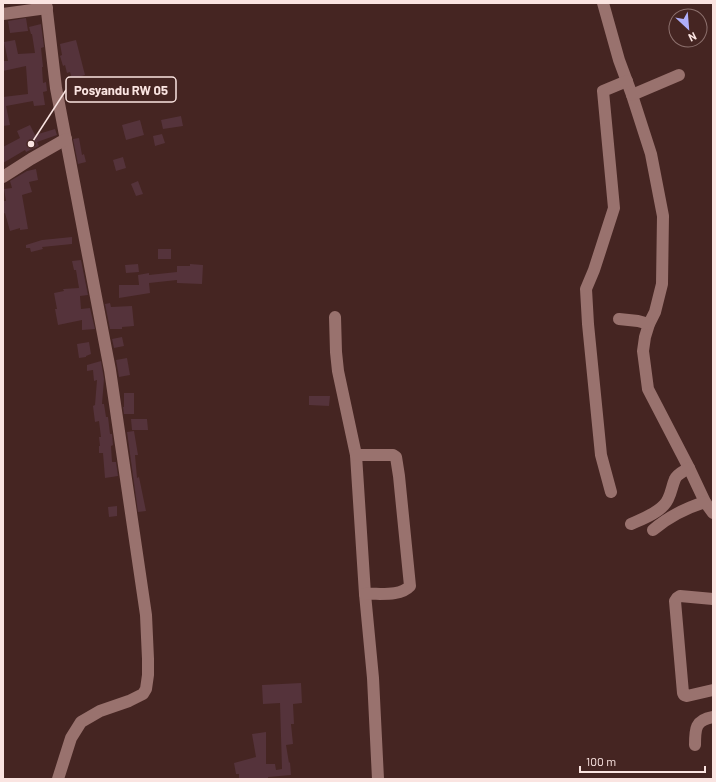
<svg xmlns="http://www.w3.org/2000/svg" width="716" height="782" viewBox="0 0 716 782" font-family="Barlow,sans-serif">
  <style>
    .building { fill: #55333b }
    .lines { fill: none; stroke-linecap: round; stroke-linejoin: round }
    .minor { stroke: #99726e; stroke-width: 12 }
    .leader { fill: none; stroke: #fae4e1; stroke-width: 1.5 }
    .callout-dot { fill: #fae4e1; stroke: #452522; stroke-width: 1.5 }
    .callout { fill: #452522; stroke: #fae4e1; stroke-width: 1.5 }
    .callout-label { font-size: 13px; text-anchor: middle; font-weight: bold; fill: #fae4e1 }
  </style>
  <rect width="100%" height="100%" fill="#452522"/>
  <g class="building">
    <path d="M 26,18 L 28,31 L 10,33 L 8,21 Z"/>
    <path d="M 41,24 L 44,47 L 41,48 L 43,67 L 42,67 L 43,83 L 46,82 L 47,91 L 43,92 L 45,105 L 34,106 L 33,101 L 6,106 L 10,125 L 3,126 L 3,97 L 28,94 L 26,66 L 3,71 L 3,61 L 8,61 L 4,42 L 15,40 L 18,54 L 35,53 L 32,34 L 31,34 L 29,27 Z"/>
    <path d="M 76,40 L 85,75 L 72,79 L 70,72 L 67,73 L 65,65 L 63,66 L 60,56 L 62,55 L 60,44 Z"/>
    <path d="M 181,116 L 183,126 L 163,129 L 161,120 Z"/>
    <path d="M 140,120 L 144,135 L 126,140 L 122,125 Z"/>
    <path d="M 30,125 L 35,135 L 55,129 L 57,135 L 37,142 L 39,146 L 26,152 L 25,150 L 3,163 L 3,147 L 20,138 L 17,131 Z"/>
    <path d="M 162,134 L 165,143 L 155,146 L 153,136 Z"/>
    <path d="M 79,138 L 82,155 L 84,154 L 86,162 L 78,164 L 73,139 Z"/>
    <path d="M 123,157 L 126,168 L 116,171 L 113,160 Z"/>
    <path d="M 36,169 L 38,180 L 29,182 L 32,192 L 22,195 L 28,229 L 20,230 L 20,228 L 10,231 L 5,213 L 3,214 L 3,201 L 6,201 L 4,189 L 12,188 L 10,181 L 27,171 Z"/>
    <path d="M 138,181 L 143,194 L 136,196 L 131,184 Z"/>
    <path d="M 72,237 L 72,244 L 42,247 L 43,249 L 31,252 L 30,248 L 26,248 L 26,245 L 42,240 Z"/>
    <rect x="158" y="249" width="13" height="10"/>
    <path d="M 81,260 L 88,295 L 80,296 L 81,309 L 90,308 L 95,329 L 82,330 L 82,320 L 58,325 L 55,309 L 57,309 L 54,293 L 64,291 L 63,289 L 79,288 L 76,270 L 74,270 L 72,261 Z"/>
    <path d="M 138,264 L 139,272 L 126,273 L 125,265 Z"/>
    <path d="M 190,264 L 203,265 L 202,284 L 177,283 L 177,280 L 149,283 L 150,293 L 119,298 L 119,285 L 139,285 L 138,275 L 149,273 L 149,275 L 177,272 L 177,266 L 190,266 Z"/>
    <path d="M 110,303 L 111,307 L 132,306 L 134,326 L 122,327 L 122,329 L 110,329 L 105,304 Z"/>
    <path d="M 122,337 L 124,346 L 114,348 L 112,339 Z"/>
    <path d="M 89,342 L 91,354 L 86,356 L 86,357 L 79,358 L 77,344 Z"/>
    <path d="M 127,358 L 130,375 L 119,377 L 116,360 Z"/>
    <path d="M 101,361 L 104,379 L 102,404 L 104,404 L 106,417 L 108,417 L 110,434 L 112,434 L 113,445 L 111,446 L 112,462 L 116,462 L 118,476 L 105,478 L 103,453 L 99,453 L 99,446 L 100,446 L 99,437 L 101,437 L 99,421 L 95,422 L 93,406 L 95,405 L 97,380 L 94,381 L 93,370 L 87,371 L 87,365 Z"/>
    <path d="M 124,393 L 134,393 L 134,414 L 124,414 L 123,407 L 124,407 Z"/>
    <path d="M 309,396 L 330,396 L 329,406 L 309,405 Z"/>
    <path d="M 131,419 L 147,419 L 148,430 L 132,430 Z"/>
    <path d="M 134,431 L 138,455 L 135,455 L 137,478 L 139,477 L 146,511 L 138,512 L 127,432 Z"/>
    <path d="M 117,506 L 117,516 L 109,517 L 108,507 Z"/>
    <path d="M 301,683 L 302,703 L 293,704 L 294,724 L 291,724 L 293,744 L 286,745 L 289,763 L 290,762 L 291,775 L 268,777 L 268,779 L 239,779 L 239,774 L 236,774 L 234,763 L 256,757 L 252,734 L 266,732 L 266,764 L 275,764 L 276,770 L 282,769 L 280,703 L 263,704 L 262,685 Z"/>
  </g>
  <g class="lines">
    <g class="minor">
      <path d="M 46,3 L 56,88 L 110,370 L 146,615 L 148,659 L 148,675 L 146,689 L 143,694 L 129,701 L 100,711 L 81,722 L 71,738 L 58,779"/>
      <path d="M 603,3 L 619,60 L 632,95 L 651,154 L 663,216 L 662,284 L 655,312 L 649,324 L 645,337 L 643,351 L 648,389 L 689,468 L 705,502 L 713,513"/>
      <path d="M 3,14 L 47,8"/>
      <path d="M 632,95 L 679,75"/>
      <path d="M 3,177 L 31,159 L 66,139"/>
      <path d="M 335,317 L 336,352 L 338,371 L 356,455 L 365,594 L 373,678 L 378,779"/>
      <path d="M 619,319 L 638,321 L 649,324"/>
      <path d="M 356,455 L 393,455 L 396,457 L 399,476 L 410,586 C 400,597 378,593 365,594"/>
      <path d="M 611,492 L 601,455 L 588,324 L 586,289 L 594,270 L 614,208 L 603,91 L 627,81"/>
      <path d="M 631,524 C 642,519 656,514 664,505 C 671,498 671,488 675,479 C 677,474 684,471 689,468"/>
      <path d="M 653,530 C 668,517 686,508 705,502"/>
      <path d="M 713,599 L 680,596 L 677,598 L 675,601 L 683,693 L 684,695 L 687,696 L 713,690"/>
      <path d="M 695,745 C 695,729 695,720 713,717"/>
    </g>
  </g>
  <path class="leader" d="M31 144L66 90"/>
  <circle class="callout-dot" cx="31" cy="144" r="4"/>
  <rect class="callout" x="66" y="77" width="110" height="25" rx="4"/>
  <g class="callout-label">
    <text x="121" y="95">Posyandu RW 05</text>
  </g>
  <rect width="716" height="782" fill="none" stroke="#fae4e1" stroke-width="8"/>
  <g transform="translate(688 28) rotate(154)"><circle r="19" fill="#452522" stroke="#8d716e"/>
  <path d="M0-3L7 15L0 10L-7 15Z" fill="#afaefa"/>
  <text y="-6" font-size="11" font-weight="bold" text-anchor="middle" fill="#fae4e1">N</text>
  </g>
  <path d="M580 766v6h125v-6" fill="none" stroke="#fae4e1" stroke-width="2"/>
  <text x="586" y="766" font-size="12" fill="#fae4e1" stroke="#452522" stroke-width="3" paint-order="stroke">100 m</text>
</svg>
